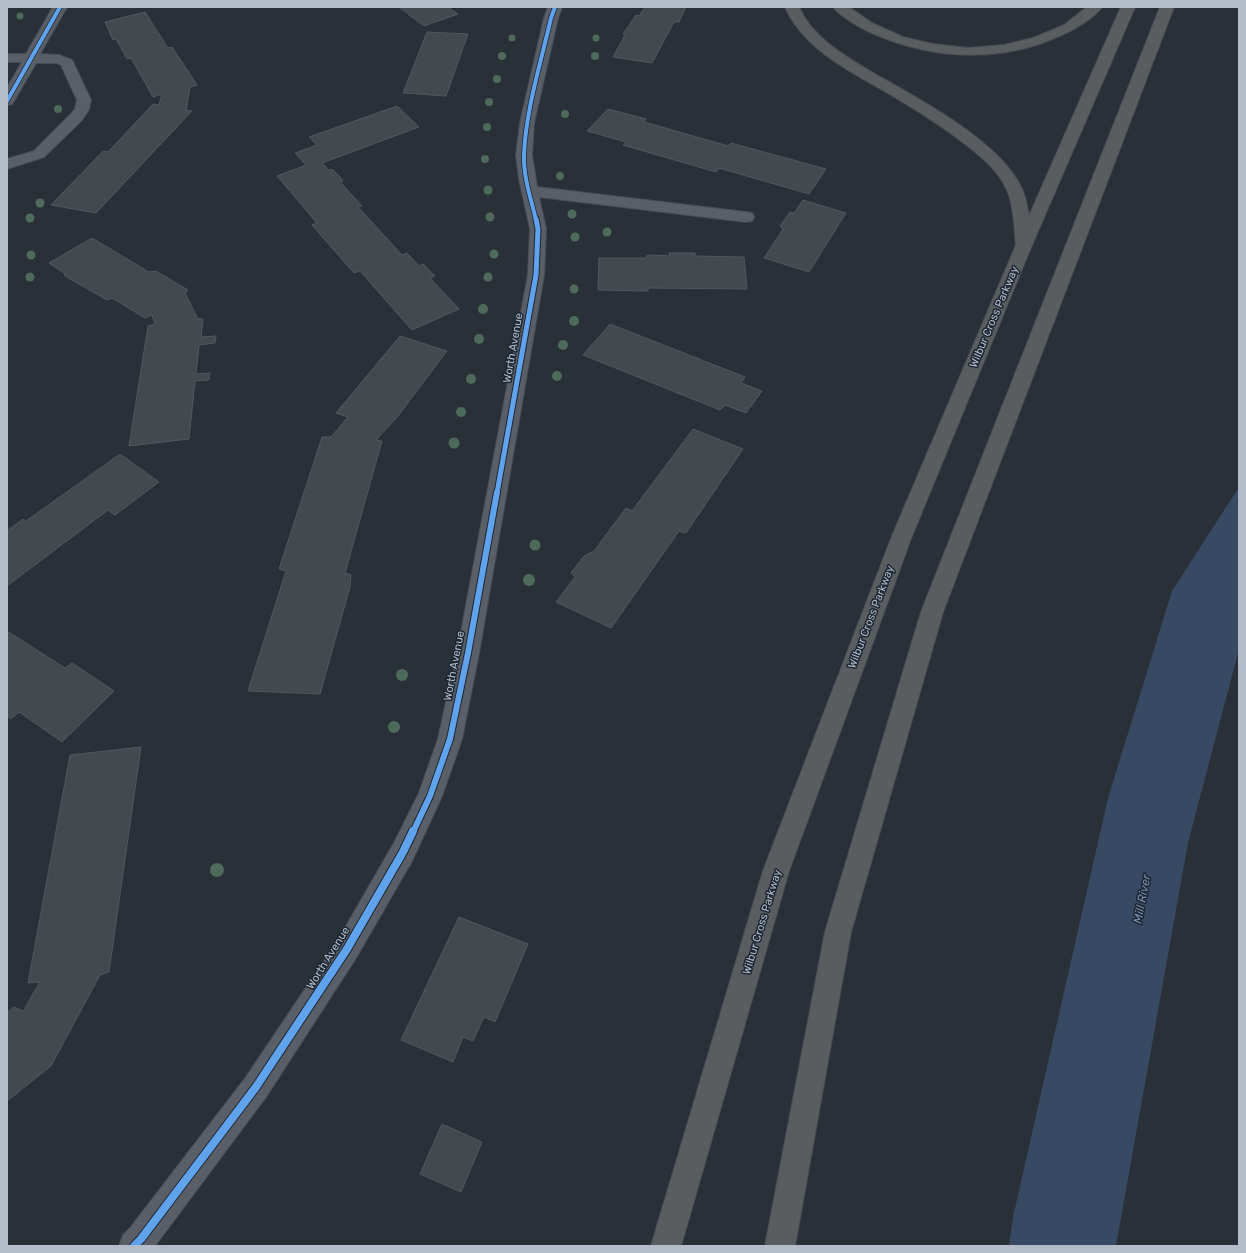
<svg xmlns="http://www.w3.org/2000/svg" width="1246" height="1253" viewBox="0 0 1246 1253" font-family="Rubik,sans-serif">
  <style>
    .water { fill: #384963 }
    .building { fill: #444950; stroke: #52575f }
    .lines { fill: none; stroke-linecap: round; stroke-linejoin: round }
    .minor-casing { stroke: #484c53; stroke-width: 2 }
    .highway-casing { stroke: #474c53; stroke-width: 2 }
    .minor { fill: #5a5e66; fill-rule: evenodd }
    .highway { fill: #5a5d60; fill-rule: evenodd }
    .cycleway-far3-casing { stroke: #1d2633; stroke-width: 5.5 }
    .cycleway-far2-casing { stroke: #1d2633; stroke-width: 7 }
    .cycleway-far1-casing { stroke: #1d2633; stroke-width: 8 }
    .cycleway-casing { stroke: #1d2633; stroke-width: 10 }
    .cycleway-far3 { stroke: #60a3ed; stroke-width: 4 }
    .cycleway-far2 { stroke: #60a3ed; stroke-width: 5 }
    .cycleway-far1 { stroke: #60a3ed; stroke-width: 6 }
    .cycleway { stroke: #60a3ed; stroke-width: 8 }
    .tree { fill: #4e6a5a }
    .labels { text-anchor: middle; dominant-baseline: central; stroke-width: 3; stroke-linejoin: round; paint-order: stroke }
    .street-label { font-size: 11px; fill: #b4bcc9; stroke: #1d2633 }
    .water-label { font-size: 12px; font-style: italic; fill: #7c92b1; stroke: #1d2633 }
  </style>
  <rect width="100%" height="100%" fill="#2a3038"/>
  <path class="water" d="M 1239,487 L 1239,649 L 1188,843 L 1116,1246 L 1009,1246 L 1013,1217 L 1108,798 L 1172,591 Z"/>
  <g class="building">
    <path d="M 399,7 L 448,7 L 458,14 L 424,26 Z"/>
    <path d="M 645,7 L 686,7 L 679,22 L 674,22 L 652,63 L 613,57 L 625,35 L 623,34 L 636,15 L 639,16 Z"/>
    <path d="M 145,12 L 168,48 L 172,47 L 197,85 L 190,87 L 186,110 L 192,111 L 96,213 L 51,205 L 103,151 L 108,152 L 153,104 L 159,105 L 162,94 L 153,97 L 131,58 L 127,59 L 116,39 L 113,40 L 105,22 Z"/>
    <path d="M 427,32 L 468,34 L 446,96 L 403,93 Z"/>
    <path d="M 397,106 L 419,127 L 322,163 L 329,170 L 332,169 L 343,180 L 341,183 L 362,206 L 358,207 L 402,255 L 407,253 L 419,266 L 423,264 L 435,276 L 430,278 L 459,309 L 412,330 L 360,271 L 354,273 L 312,225 L 317,223 L 277,176 L 306,165 L 295,153 L 317,145 L 309,137 Z"/>
    <path d="M 608,109 L 646,119 L 644,122 L 728,146 L 731,143 L 826,169 L 809,194 L 719,168 L 716,172 L 623,145 L 626,142 L 587,131 Z"/>
    <path d="M 803,200 L 846,213 L 809,272 L 764,258 L 783,229 L 780,226 L 790,212 L 794,213 Z"/>
    <path d="M 92,238 L 149,272 L 156,271 L 188,290 L 185,293 L 198,319 L 203,319 L 201,337 L 216,336 L 215,343 L 199,345 L 196,374 L 210,373 L 209,380 L 195,381 L 189,439 L 129,446 L 148,326 L 155,324 L 152,315 L 145,318 L 112,298 L 107,300 L 65,276 L 64,273 L 49,263 Z"/>
    <path d="M 669,253 L 695,253 L 695,256 L 744,257 L 747,289 L 648,288 L 648,291 L 598,290 L 599,258 L 645,258 L 648,255 L 670,256 Z"/>
    <path d="M 610,324 L 745,377 L 741,383 L 762,391 L 746,413 L 725,405 L 720,410 L 583,355 Z"/>
    <path d="M 400,336 L 447,351 L 398,416 L 376,440 L 382,441 L 345,573 L 351,575 L 350,587 L 320,694 L 248,691 L 286,571 L 279,569 L 322,437 L 331,437 L 348,417 L 336,413 Z"/>
    <path d="M 693,429 L 743,449 L 686,533 L 679,531 L 611,628 L 556,602 L 575,577 L 571,573 L 584,556 L 594,551 L 626,508 L 632,511 Z"/>
    <path d="M 120,454 L 159,482 L 115,515 L 108,510 L 7,586 L 7,531 L 23,519 L 26,521 Z"/>
    <path d="M 7,631 L 65,668 L 72,663 L 114,691 L 62,742 L 19,712 L 11,719 L 7,716 Z"/>
    <path d="M 141,747 L 109,972 L 100,975 L 51,1066 L 7,1101 L 7,1013 L 14,1007 L 23,1011 L 40,982 L 28,983 L 70,755 Z"/>
    <path d="M 459,917 L 528,944 L 495,1022 L 484,1017 L 473,1041 L 463,1037 L 453,1062 L 401,1040 Z"/>
    <path d="M 442,1124 L 482,1142 L 461,1192 L 420,1174 Z"/>
  </g>
  <g class="lines">
    <defs>
      <g id="minor">
        <path d="M 53,7 L 67,7 L 40,54 L 59,55 L 72,60 L 91,100 L 89,109 L 82,120 L 44,157 L 7,169 L 7,159 L 34,151 L 71,114 L 75,109 L 77,100 L 61,65 L 56,63 L 36,63 L 14,101 L 12,104 L 7,105 L 7,88 L 22,62 L 7,62 L 7,54 L 26,54 Z"/>
        <path d="M 548,7 L 562,7 L 558,18 L 534,123 L 532,155 L 537,187 L 746,212 L 752,213 L 754,217 L 752,221 L 746,222 L 539,197 L 546,229 L 544,275 L 479,653 L 462,739 L 442,796 L 412,861 L 356,958 L 266,1097 L 155,1246 L 119,1246 L 123,1235 L 130,1228 L 246,1077 L 338,940 L 394,843 L 419,793 L 438,739 L 457,653 L 528,275 L 530,229 L 519,179 L 516,155 L 520,123 L 544,18 Z"/>
      </g>
      <g id="highway">
        <path d="M 785,7 L 799,7 C 813,38 842,54 870,71 C 916,98 1000,140 1022,189 C 1026,198 1027,207 1029,216 L 1121,7 L 1135,7 L 1032,245 L 912,536 L 789,871 L 681,1246 L 651,1246 L 763,871 L 892,536 L 1016,245 C 1014,227 1014,205 1006,188 C 998,171 984,159 970,148 C 945,128 918,111 891,95 C 852,72 805,51 785,7 Z"/>
        <path d="M 833,7 L 849,7 L 872,23 L 903,37 L 933,44 L 968,48 L 1004,45 L 1033,38 L 1064,25 L 1087,7 L 1102,7 C 1094,18 1074,30 1062,35 C 1002,63 934,60 874,34 C 862,29 841,17 833,7 Z"/>
        <path d="M 1160,7 L 1174,7 L 943,612 L 851,932 L 795,1246 L 765,1246 L 825,932 L 921,612 Z"/>
      </g>
    </defs>
    <use href="#minor" class="minor-casing"/>
    <use href="#highway" class="highway-casing"/>
    <use href="#minor" class="minor"/>
    <use href="#highway" class="highway"/>
    <defs>
      <g id="cycleway-far3">
        <path d="M 7,101 L 60,7"/>
        <path d="M 536,220 C 531,199 523,176 524,154 C 526,109 541,62 551,18 L 555,7"/>
      </g>
      <path id="cycleway-far2" d="M 497,493 L 536,275 L 538,229 L 536,219"/>
      <path id="cycleway-far1" d="M 413,832 L 430,796 L 450,739 L 468,653 L 497,492"/>
      <path id="cycleway" d="M 134,1246 L 141,1239 L 256,1087 L 347,949 L 403,852 L 413,831"/>
    </defs>
    <use href="#cycleway-far3" class="cycleway-far3-casing"/>
    <use href="#cycleway-far2" class="cycleway-far2-casing"/>
    <use href="#cycleway-far1" class="cycleway-far1-casing"/>
    <use href="#cycleway" class="cycleway-casing"/>
    <use href="#cycleway-far3" class="cycleway-far3"/>
    <use href="#cycleway-far2" class="cycleway-far2"/>
    <use href="#cycleway-far1" class="cycleway-far1"/>
    <use href="#cycleway" class="cycleway"/>
  </g>
  <g class="tree">
    <circle cx="20" cy="16" r="3.5"/>
    <circle cx="512" cy="38" r="3.5"/>
    <circle cx="596" cy="38" r="3.5"/>
    <circle cx="502" cy="56" r="4"/>
    <circle cx="595" cy="56" r="4"/>
    <circle cx="497" cy="79" r="4"/>
    <circle cx="489" cy="102" r="4"/>
    <circle cx="58" cy="109" r="4"/>
    <circle cx="565" cy="114" r="4"/>
    <circle cx="487" cy="127" r="4"/>
    <circle cx="485" cy="159" r="4"/>
    <circle cx="560" cy="176" r="4"/>
    <circle cx="488" cy="190" r="4.5"/>
    <circle cx="40" cy="203" r="4.5"/>
    <circle cx="572" cy="214" r="4.5"/>
    <circle cx="490" cy="217" r="4.5"/>
    <circle cx="30" cy="218" r="4.5"/>
    <circle cx="607" cy="232" r="4.5"/>
    <circle cx="575" cy="237" r="4.5"/>
    <circle cx="494" cy="254" r="4.5"/>
    <circle cx="31" cy="255" r="4.5"/>
    <circle cx="30" cy="277" r="4.5"/>
    <circle cx="488" cy="277" r="4.5"/>
    <circle cx="574" cy="289" r="4.5"/>
    <circle cx="483" cy="309" r="5"/>
    <circle cx="574" cy="321" r="5"/>
    <circle cx="479" cy="339" r="5"/>
    <circle cx="563" cy="345" r="5"/>
    <circle cx="557" cy="376" r="5"/>
    <circle cx="471" cy="379" r="5"/>
    <circle cx="461" cy="412" r="5"/>
    <circle cx="454" cy="443" r="5.5"/>
    <circle cx="535" cy="545" r="5.5"/>
    <circle cx="529" cy="580" r="6"/>
    <circle cx="402" cy="675" r="6"/>
    <circle cx="394" cy="727" r="6"/>
    <circle cx="217" cy="870" r="7"/>
  </g>
  <g class="labels">
    <g class="street-label">
      <text transform="translate(994 317) rotate(-67)">Wilbur Cross Parkway</text>
      <text transform="translate(513 348) rotate(-80)">Worth Avenue</text>
      <text transform="translate(871 617) rotate(-69)">Wilbur Cross Parkway</text>
      <text transform="translate(454 666) rotate(-79)">Worth Avenue</text>
      <text transform="translate(762 922) rotate(-73)">Wilbur Cross Parkway</text>
      <text transform="translate(328 958) rotate(-58)">Worth Avenue</text>
    </g>
    <g class="water-label">
      <text transform="translate(1142 899) rotate(-79)">Mill River</text>
    </g>
  </g>
  <rect width="1246" height="1253" fill="none" stroke="#b4bcc9" stroke-width="16"/>
</svg>
